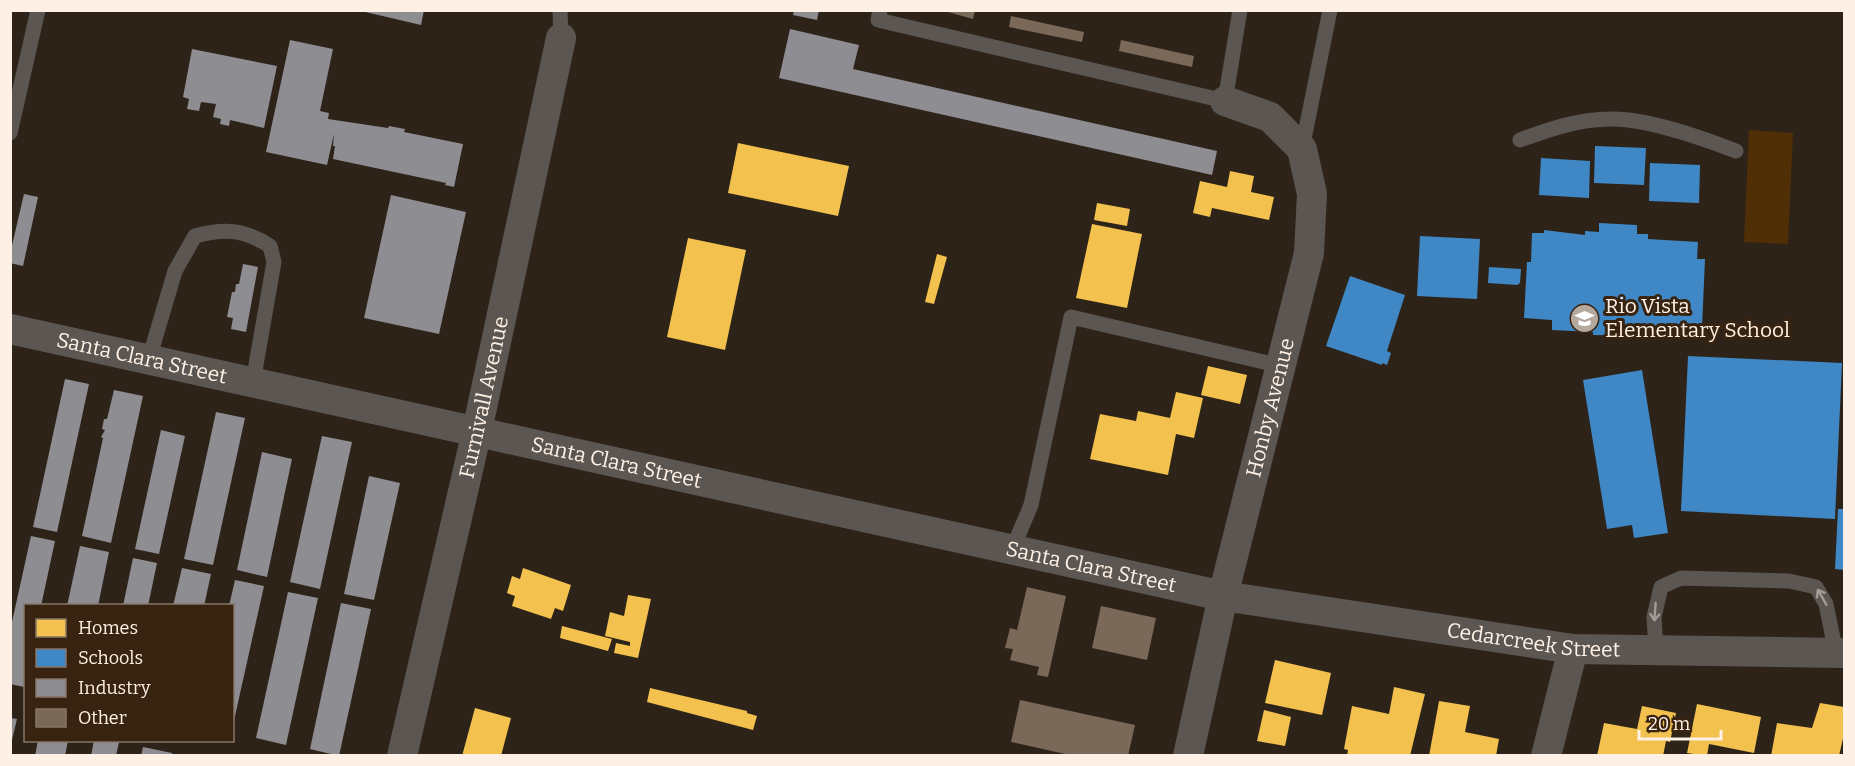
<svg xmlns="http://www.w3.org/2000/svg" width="1855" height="766" viewBox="0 0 1855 766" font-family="Bitter,serif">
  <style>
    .green { fill: #502e06 }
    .homes { fill: #f2c14e }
    .schools { fill: #3f88c5 }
    .industry { fill: #8d8d92 }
    .building { fill: #7a6959 }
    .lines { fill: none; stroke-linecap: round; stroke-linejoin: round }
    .lane { stroke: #5c5652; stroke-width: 15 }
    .street { stroke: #5c5652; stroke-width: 30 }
    .oneway { stroke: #a59b94 }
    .labels { text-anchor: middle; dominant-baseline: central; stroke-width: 6; stroke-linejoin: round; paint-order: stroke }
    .poi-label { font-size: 21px; fill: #fef0e4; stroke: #372310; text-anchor: start }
    .street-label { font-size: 21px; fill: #fef0e4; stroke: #372310 }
  </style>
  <rect width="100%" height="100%" fill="#2e2319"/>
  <path class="green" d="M 1749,130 L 1793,133 L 1788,244 L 1744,242 Z"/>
  <g class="homes">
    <path d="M 738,143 L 849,166 L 838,216 L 728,193 Z"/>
    <path d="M 1230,171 L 1254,176 L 1251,192 L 1274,197 L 1269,220 L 1212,208 L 1210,217 L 1193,213 L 1200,181 L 1227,187 Z"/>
    <path d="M 1097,203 L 1130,209 L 1127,226 L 1094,220 Z"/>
    <path d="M 1092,224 L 1142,234 L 1127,308 L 1076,298 Z"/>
    <path d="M 688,238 L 746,250 L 725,350 L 667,337 Z"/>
    <path d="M 937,254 L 947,257 L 934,304 L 925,302 Z"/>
    <path d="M 1208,366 L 1247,375 L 1240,404 L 1201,395 Z"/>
    <path d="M 1176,392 L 1203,398 L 1194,438 L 1176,434 L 1168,475 L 1090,459 L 1100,414 L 1136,421 L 1138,411 L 1170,418 Z"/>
    <path d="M 523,568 L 571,585 L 563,611 L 555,608 L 551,619 L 512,606 L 515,596 L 507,593 L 512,576 L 520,579 Z"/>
    <path d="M 628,595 L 651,599 L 638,658 L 614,653 L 616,643 L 630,646 L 630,642 L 605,636 L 610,612 L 624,616 Z"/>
    <path d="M 562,626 L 612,639 L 608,651 L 560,638 Z"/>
    <path d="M 1275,660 L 1331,673 L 1322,715 L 1265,703 Z"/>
    <path d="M 1394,687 L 1425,694 L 1410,756 L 1347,756 L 1348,750 L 1344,749 L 1352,706 L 1389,714 Z"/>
    <path d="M 650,688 L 747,711 L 747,713 L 757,716 L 753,730 L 647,702 Z"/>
    <path d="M 1439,701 L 1470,706 L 1465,732 L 1499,739 L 1496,756 L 1429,756 Z"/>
    <path d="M 1820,703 L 1844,707 L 1844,734 L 1839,756 L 1771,756 L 1777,723 L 1812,728 Z"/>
    <path d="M 1697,704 L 1761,717 L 1754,753 L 1709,744 L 1707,756 L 1687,753 Z"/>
    <path d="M 1642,706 L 1676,713 L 1670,742 L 1666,741 L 1663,756 L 1597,756 L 1604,723 L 1637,729 Z"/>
    <path d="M 475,708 L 511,718 L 501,756 L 462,756 Z"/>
    <path d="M 1264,710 L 1291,717 L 1285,746 L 1257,741 Z"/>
  </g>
  <g class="schools">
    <path d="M 1595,146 L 1646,148 L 1644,185 L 1594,183 Z"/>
    <path d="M 1541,158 L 1590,161 L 1589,198 L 1539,195 Z"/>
    <path d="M 1650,163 L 1700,165 L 1699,203 L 1649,201 Z"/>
    <path d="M 1599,223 L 1637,225 L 1637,234 L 1648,234 L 1648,239 L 1698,242 L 1697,259 L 1705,259 L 1702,327 L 1673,325 L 1673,336 L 1593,335 L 1593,332 L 1552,330 L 1552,320 L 1524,318 L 1527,262 L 1531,262 L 1532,233 L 1544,233 L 1544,230 L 1585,235 L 1585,231 L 1599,232 Z"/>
    <path d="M 1420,236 L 1480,239 L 1477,299 L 1417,296 Z"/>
    <path d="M 1489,267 L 1521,269 L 1520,283 L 1517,285 L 1488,283 Z"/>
    <path d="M 1350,276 L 1405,295 L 1387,351 L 1391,353 L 1387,365 L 1382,363 L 1382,365 L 1326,346 Z"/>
    <path d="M 1688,356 L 1842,363 L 1835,519 L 1681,511 Z"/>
    <path d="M 1642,370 L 1668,533 L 1634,538 L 1632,525 L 1607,529 L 1583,380 Z"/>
    <path d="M 1838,509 L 1844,509 L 1844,570 L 1835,569 Z"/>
  </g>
  <g class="industry">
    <path d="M 357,10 L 424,10 L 421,25 Z"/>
    <path d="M 794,10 L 819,10 L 817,20 L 793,15 Z"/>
    <path d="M 790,29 L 859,45 L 853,69 L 1217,151 L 1212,175 L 779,78 Z"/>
    <path d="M 290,40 L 333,49 L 320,111 L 329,113 L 328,119 L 388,128 L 389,126 L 405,129 L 404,132 L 463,144 L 454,187 L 445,185 L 446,183 L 333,159 L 335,146 L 333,146 L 334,134 L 327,165 L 266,152 Z"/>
    <path d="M 192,49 L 277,66 L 264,128 L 230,120 L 229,126 L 220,124 L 221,119 L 213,117 L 216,104 L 201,102 L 199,111 L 187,109 L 189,99 L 183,97 Z"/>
    <path d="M 24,194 L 38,197 L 23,266 L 10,263 L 10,254 Z"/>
    <path d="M 391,195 L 466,212 L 439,334 L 364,318 Z"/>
    <path d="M 243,264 L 258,267 L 246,332 L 231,329 L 233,318 L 227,317 L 232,292 L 235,292 L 236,284 L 239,284 Z"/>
    <path d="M 65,379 L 89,384 L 57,532 L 33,527 Z"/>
    <path d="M 114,390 L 143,396 L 111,543 L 82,536 L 103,438 L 101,437 L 105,430 L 102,429 L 104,419 L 107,419 Z"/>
    <path d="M 216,412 L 245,418 L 213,565 L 184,559 Z"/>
    <path d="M 161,430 L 185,436 L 159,554 L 135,549 Z"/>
    <path d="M 322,436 L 352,442 L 320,589 L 290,582 Z"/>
    <path d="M 262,452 L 292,459 L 267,577 L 237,570 Z"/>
    <path d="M 369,476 L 400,483 L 374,600 L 344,594 Z"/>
    <path d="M 31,536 L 55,541 L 41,606 L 26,606 L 24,687 L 10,684 L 10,631 Z"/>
    <path d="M 80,546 L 109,552 L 98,606 L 67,606 Z"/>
    <path d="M 133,558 L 157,563 L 148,606 L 123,606 Z"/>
    <path d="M 182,568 L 211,574 L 204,606 L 173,606 Z"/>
    <path d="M 235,580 L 264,586 L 233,725 L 232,606 L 229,606 Z"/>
    <path d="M 288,592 L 318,598 L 286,745 L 256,738 Z"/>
    <path d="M 341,603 L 371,609 L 339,756 L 310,749 Z"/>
    <path d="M 10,718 L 17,719 L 11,744 L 10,743 Z"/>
    <path d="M 38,740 L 68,740 L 65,756 L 35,756 Z"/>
    <path d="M 94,740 L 119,742 L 116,756 L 91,756 Z"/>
    <path d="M 143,747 L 172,753 L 172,756 L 141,756 Z"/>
  </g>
  <g class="building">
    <path d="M 941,10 L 975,10 L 973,19 Z"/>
    <path d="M 1011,16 L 1084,32 L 1082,42 L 1009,27 Z"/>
    <path d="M 1121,40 L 1194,56 L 1192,67 L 1119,51 Z"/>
    <path d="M 1027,587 L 1066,596 L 1048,677 L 1037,675 L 1039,667 L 1010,660 L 1013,649 L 1005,648 L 1010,628 L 1017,630 Z"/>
    <path d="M 1101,606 L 1156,618 L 1147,660 L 1092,648 Z"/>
    <path d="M 1020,700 L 1135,725 L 1128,756 L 1074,756 L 1011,742 Z"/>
  </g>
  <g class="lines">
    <g class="lane">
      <path d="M 560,10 L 561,38"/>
      <path d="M 880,10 L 878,20 L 1225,101 L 1240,10"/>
      <path d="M 10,133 L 38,10"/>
      <path d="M 1520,140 C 1550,129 1579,119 1610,119 C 1647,118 1702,138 1736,151"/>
      <path d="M 1302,149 L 1330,10"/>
      <path d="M 149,359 L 175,271 L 195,236 C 224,228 243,229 270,246 L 274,262 L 253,382"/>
      <path d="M 1012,550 L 1031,505 L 1071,317 L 1281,366"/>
      <path d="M 1656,650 L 1654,617 L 1661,587 L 1681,578 L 1789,581 L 1816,587 L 1826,604 L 1836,653"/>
    </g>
    <g class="street">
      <path id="s1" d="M 10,329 L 1223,596 L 1573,649 L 1844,653"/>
      <path id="s2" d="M 402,756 L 477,431 L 561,38"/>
      <path id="s3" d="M 1188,756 L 1223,596 L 1309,253 L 1312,194 L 1302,149 L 1270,117 L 1225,101"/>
      <path d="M 1546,756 L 1573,649"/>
    </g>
  </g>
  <defs><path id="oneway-shaft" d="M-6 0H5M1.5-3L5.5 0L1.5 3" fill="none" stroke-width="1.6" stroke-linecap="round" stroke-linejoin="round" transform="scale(1.5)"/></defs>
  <g class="oneway">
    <use href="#oneway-shaft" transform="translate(1822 597) rotate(-120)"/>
    <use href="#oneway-shaft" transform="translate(1655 612) rotate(94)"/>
  </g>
  <defs>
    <symbol id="school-disc" viewBox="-11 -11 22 22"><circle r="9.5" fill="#b5a89d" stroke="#372310"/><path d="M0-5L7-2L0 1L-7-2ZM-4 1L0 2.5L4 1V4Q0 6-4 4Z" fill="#fff"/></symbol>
  </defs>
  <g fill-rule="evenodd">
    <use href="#school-disc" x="1568" y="302" width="33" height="33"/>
  </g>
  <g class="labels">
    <g class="poi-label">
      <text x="1605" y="306">Rio Vista<tspan x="1605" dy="24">Elementary School</tspan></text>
    </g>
    <g class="street-label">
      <text stroke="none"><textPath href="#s1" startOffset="135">Santa Clara Street</textPath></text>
      <text stroke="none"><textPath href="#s2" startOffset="368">Furnivall Avenue</textPath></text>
      <text stroke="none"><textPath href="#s3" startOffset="358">Honby Avenue</textPath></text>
      <text stroke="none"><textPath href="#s1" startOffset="621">Santa Clara Street</textPath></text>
      <text stroke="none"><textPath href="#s1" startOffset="1107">Santa Clara Street</textPath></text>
      <text stroke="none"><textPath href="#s1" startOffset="1556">Cedarcreek Street</textPath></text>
    </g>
  </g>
  <rect width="1855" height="766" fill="none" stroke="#fef0e4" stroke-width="24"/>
  <rect x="24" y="604" width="210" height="138" fill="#372310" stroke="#877565" stroke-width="1.5"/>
  <rect x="36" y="619" width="30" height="18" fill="#f2c14e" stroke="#877565" stroke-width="1.5"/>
  <text x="78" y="634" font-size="18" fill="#fef0e4">Homes</text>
  <rect x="36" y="649" width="30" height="18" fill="#3f88c5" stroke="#877565" stroke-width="1.5"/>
  <text x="78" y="664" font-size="18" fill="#fef0e4">Schools</text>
  <rect x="36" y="679" width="30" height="18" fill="#8d8d92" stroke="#877565" stroke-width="1.5"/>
  <text x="78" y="694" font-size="18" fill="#fef0e4">Industry</text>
  <rect x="36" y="709" width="30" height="18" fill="#7a6959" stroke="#877565" stroke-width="1.5"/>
  <text x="78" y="724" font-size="18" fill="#fef0e4">Other</text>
  <path d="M1639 730v9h82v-9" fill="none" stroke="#fef0e4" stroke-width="3"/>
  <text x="1648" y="730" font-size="18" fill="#fef0e4" stroke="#372310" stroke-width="4.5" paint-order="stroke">20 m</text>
</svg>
